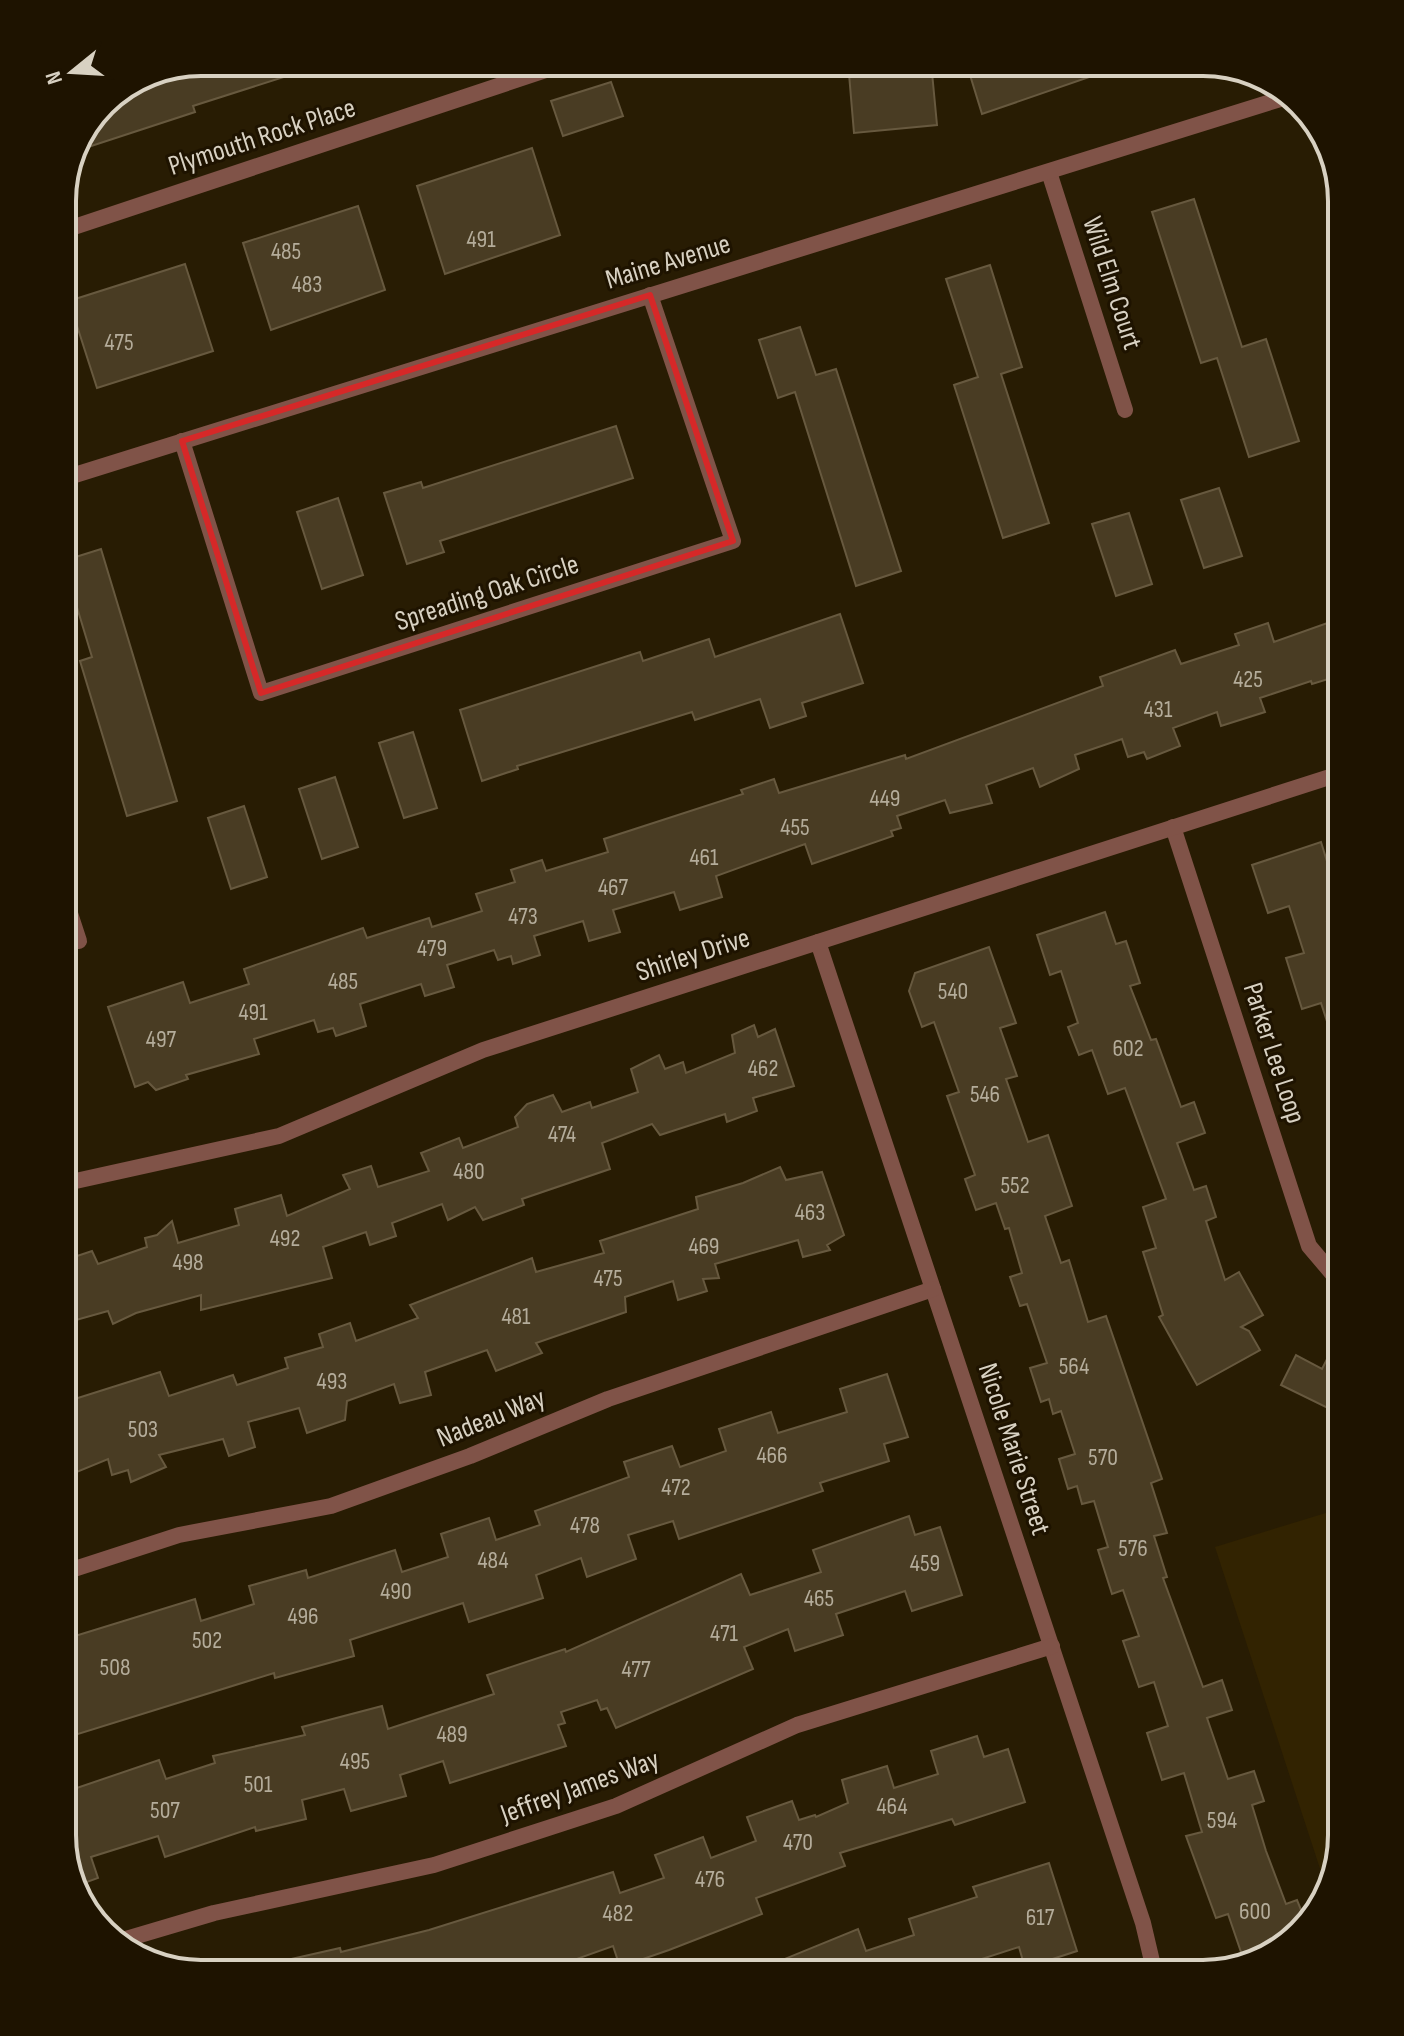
<svg xmlns="http://www.w3.org/2000/svg" width="1404" height="2036" viewBox="0 0 1404 2036" font-family="'Sofia Sans Condensed',sans-serif">
  <style>
    .built { fill: #322301 }
    .building { fill: #493c23; stroke: #67593f; stroke-width: 2 }
    .lines { fill: none; stroke-linecap: round; stroke-linejoin: round }
    .service { stroke: #805348; stroke-width: 16 }
    .minor { stroke: #805348; stroke-width: 16 }
    .tertiary { stroke: #805348; stroke-width: 16 }
    .marked { fill: none; stroke: #d62828; stroke-width: 6; stroke-linejoin: round }
    .labels { text-anchor: middle; dominant-baseline: central; stroke-width: 6; stroke-linejoin: round; paint-order: stroke }
    .number-label { font-size: 24px; fill: #b4ac9a }
    .street-label { font-size: 28px; fill: #d8d1c2; stroke: #1e1300 }
    .rim { fill: none; stroke: #d8d1c2; stroke-width: 4 }
  </style>
  <rect width="100%" height="100%" fill="#281c03"/>
  <path class="built" d="M 1342,1508 L 1342,1835 L 1327,1890 L 1215,1547 Z"/>
  <g class="building">
    <path d="M 201,62 L 314,62 L 315,67 L 193,106 L 195,112 L 73,152 L 76,140 L 109,97 Z"/>
    <path d="M 848,62 L 931,62 L 937,125 L 854,133 Z"/>
    <path d="M 966,62 L 1124,62 L 1124,65 L 982,114 Z"/>
    <path d="M 611,82 L 623,116 L 563,136 L 551,101 Z"/>
    <path d="M 532,148 L 560,235 L 445,274 L 417,186 Z"/>
    <path d="M 1194,199 L 1242,347 L 1266,339 L 1299,441 L 1249,457 L 1217,358 L 1201,363 L 1152,212 Z"/>
    <path d="M 358,206 L 385,290 L 271,330 L 243,243 Z"/>
    <path d="M 185,264 L 213,351 L 97,388 L 69,301 Z"/>
    <path d="M 990,265 L 1022,367 L 1001,374 L 1049,523 L 1003,538 L 954,385 L 978,377 L 946,279 Z"/>
    <path d="M 800,327 L 816,375 L 836,369 L 901,571 L 856,586 L 795,392 L 778,398 L 759,340 Z"/>
    <path d="M 616,426 L 633,478 L 440,541 L 444,552 L 407,564 L 384,493 L 421,482 L 423,488 Z"/>
    <path d="M 1219,488 L 1242,556 L 1204,568 L 1181,500 Z"/>
    <path d="M 338,498 L 363,575 L 322,589 L 297,512 Z"/>
    <path d="M 1129,513 L 1152,584 L 1116,596 L 1092,524 Z"/>
    <path d="M 101,549 L 177,801 L 127,816 L 80,661 L 92,657 L 63,561 Z"/>
    <path d="M 840,614 L 863,683 L 802,703 L 806,716 L 770,728 L 760,699 L 695,720 L 692,712 L 517,766 L 518,769 L 482,781 L 460,710 L 640,652 L 643,661 L 709,639 L 715,657 Z"/>
    <path d="M 1333,621 L 1342,647 L 1342,689 L 1328,679 L 1312,684 L 1311,681 L 1260,698 L 1265,712 L 1221,726 L 1217,712 L 1173,728 L 1180,746 L 1147,759 L 1144,752 L 1128,757 L 1122,739 L 1075,755 L 1079,769 L 1040,787 L 1033,768 L 986,785 L 992,803 L 950,813 L 945,800 L 897,816 L 901,828 L 891,831 L 893,836 L 812,864 L 805,844 L 716,876 L 722,897 L 680,910 L 674,892 L 613,910 L 620,932 L 589,941 L 583,921 L 534,936 L 540,955 L 513,964 L 511,956 L 498,960 L 494,950 L 447,965 L 454,987 L 425,996 L 421,984 L 360,1004 L 366,1026 L 336,1036 L 333,1028 L 318,1032 L 314,1020 L 254,1039 L 259,1054 L 186,1075 L 188,1079 L 156,1090 L 148,1082 L 135,1087 L 108,1007 L 183,982 L 190,1003 L 249,984 L 244,969 L 363,928 L 367,938 L 429,918 L 432,927 L 482,911 L 476,894 L 515,882 L 511,870 L 542,860 L 546,871 L 608,852 L 604,839 L 743,794 L 741,790 L 774,779 L 779,793 L 905,755 L 906,759 L 1103,686 L 1100,677 L 1175,650 L 1181,664 L 1239,645 L 1235,634 L 1268,623 L 1274,642 Z"/>
    <path d="M 413,732 L 437,808 L 404,818 L 379,743 Z"/>
    <path d="M 335,777 L 358,847 L 322,859 L 299,789 Z"/>
    <path d="M 244,806 L 267,877 L 231,889 L 208,818 Z"/>
    <path d="M 1321,842 L 1330,871 L 1342,868 L 1342,917 L 1327,922 L 1342,969 L 1342,1051 L 1337,1052 L 1321,1003 L 1302,1009 L 1286,958 L 1304,953 L 1289,906 L 1268,913 L 1252,865 Z"/>
    <path d="M 1105,912 L 1116,944 L 1126,941 L 1140,983 L 1130,986 L 1151,1040 L 1156,1039 L 1181,1107 L 1194,1102 L 1205,1133 L 1177,1143 L 1194,1190 L 1206,1186 L 1216,1217 L 1206,1221 L 1225,1280 L 1239,1272 L 1263,1315 L 1241,1327 L 1249,1331 L 1260,1350 L 1197,1385 L 1159,1317 L 1163,1315 L 1143,1252 L 1156,1248 L 1143,1207 L 1166,1199 L 1125,1088 L 1108,1094 L 1092,1050 L 1079,1055 L 1068,1027 L 1078,1023 L 1061,971 L 1050,975 L 1037,935 Z"/>
    <path d="M 989,947 L 1016,1023 L 1000,1028 L 1017,1076 L 1006,1079 L 1028,1142 L 1048,1135 L 1072,1206 L 1045,1216 L 1061,1263 L 1069,1260 L 1088,1322 L 1106,1316 L 1162,1479 L 1151,1483 L 1167,1533 L 1154,1536 L 1167,1577 L 1163,1578 L 1203,1687 L 1222,1680 L 1232,1710 L 1207,1718 L 1228,1779 L 1254,1771 L 1264,1801 L 1252,1805 L 1266,1851 L 1286,1904 L 1297,1900 L 1306,1922 L 1290,1938 L 1242,1955 L 1228,1914 L 1216,1918 L 1186,1836 L 1202,1832 L 1184,1773 L 1162,1780 L 1147,1733 L 1168,1726 L 1154,1682 L 1139,1687 L 1123,1641 L 1139,1636 L 1123,1590 L 1112,1594 L 1098,1550 L 1108,1547 L 1094,1501 L 1082,1504 L 1077,1486 L 1068,1489 L 1059,1459 L 1075,1454 L 1061,1411 L 1053,1414 L 1049,1399 L 1041,1402 L 1030,1368 L 1047,1363 L 1027,1304 L 1020,1306 L 1010,1277 L 1022,1273 L 1009,1228 L 1005,1229 L 996,1203 L 976,1210 L 965,1179 L 975,1175 L 947,1096 L 959,1092 L 934,1022 L 922,1027 L 909,991 L 915,973 Z"/>
    <path d="M 754,1025 L 758,1037 L 775,1029 L 794,1086 L 753,1098 L 757,1111 L 727,1122 L 725,1114 L 660,1135 L 652,1124 L 602,1143 L 610,1169 L 522,1199 L 524,1205 L 483,1220 L 475,1207 L 448,1220 L 442,1204 L 392,1223 L 396,1236 L 370,1245 L 366,1232 L 323,1247 L 332,1278 L 201,1310 L 201,1295 L 136,1313 L 113,1324 L 108,1311 L 62,1324 L 62,1261 L 92,1251 L 98,1264 L 147,1247 L 145,1238 L 157,1235 L 172,1221 L 178,1243 L 239,1225 L 235,1209 L 281,1195 L 287,1216 L 350,1189 L 343,1175 L 371,1166 L 378,1187 L 429,1171 L 421,1153 L 459,1138 L 463,1148 L 518,1127 L 515,1117 L 527,1104 L 553,1095 L 562,1112 L 590,1102 L 592,1108 L 638,1092 L 631,1069 L 659,1055 L 665,1069 L 683,1062 L 686,1073 L 735,1053 L 732,1035 Z"/>
    <path d="M 780,1167 L 786,1180 L 822,1172 L 844,1235 L 827,1245 L 830,1250 L 803,1257 L 798,1240 L 715,1264 L 719,1278 L 703,1279 L 707,1291 L 678,1300 L 673,1281 L 625,1297 L 626,1312 L 536,1343 L 542,1353 L 496,1371 L 487,1350 L 425,1372 L 431,1395 L 400,1403 L 394,1384 L 347,1401 L 345,1420 L 307,1433 L 299,1408 L 248,1422 L 255,1447 L 229,1456 L 223,1439 L 159,1455 L 166,1467 L 131,1482 L 128,1470 L 112,1475 L 108,1459 L 62,1478 L 62,1403 L 160,1372 L 169,1396 L 233,1375 L 237,1385 L 288,1368 L 285,1358 L 323,1347 L 319,1334 L 350,1323 L 356,1341 L 418,1318 L 410,1305 L 532,1258 L 536,1272 L 604,1253 L 600,1241 L 698,1209 L 696,1197 L 743,1183 Z"/>
    <path d="M 1342,1330 L 1342,1415 L 1281,1385 L 1296,1355 L 1322,1369 Z"/>
    <path d="M 887,1374 L 908,1437 L 884,1444 L 889,1461 L 820,1483 L 823,1491 L 679,1539 L 673,1521 L 628,1535 L 636,1559 L 587,1577 L 581,1558 L 536,1575 L 543,1598 L 469,1622 L 463,1603 L 350,1640 L 354,1656 L 275,1678 L 274,1673 L 62,1739 L 62,1640 L 195,1599 L 201,1621 L 254,1604 L 249,1586 L 306,1570 L 308,1578 L 395,1550 L 402,1572 L 448,1557 L 441,1534 L 489,1518 L 496,1540 L 540,1525 L 535,1511 L 629,1477 L 624,1462 L 672,1446 L 680,1467 L 726,1451 L 719,1429 L 771,1412 L 778,1433 L 847,1412 L 840,1389 Z"/>
    <path d="M 909,1516 L 915,1535 L 940,1527 L 962,1595 L 912,1611 L 905,1591 L 836,1614 L 843,1635 L 795,1651 L 788,1629 L 744,1647 L 753,1669 L 616,1728 L 607,1708 L 601,1710 L 597,1700 L 561,1712 L 565,1723 L 558,1725 L 566,1746 L 450,1783 L 443,1761 L 400,1775 L 406,1796 L 351,1811 L 344,1789 L 302,1800 L 306,1819 L 256,1831 L 255,1827 L 165,1857 L 158,1836 L 91,1857 L 98,1878 L 76,1886 L 62,1835 L 62,1793 L 159,1760 L 166,1779 L 215,1763 L 213,1756 L 305,1735 L 302,1727 L 382,1706 L 388,1729 L 494,1694 L 487,1675 L 565,1649 L 566,1652 L 741,1574 L 750,1595 L 821,1572 L 813,1550 Z"/>
    <path d="M 977,1736 L 984,1757 L 1008,1749 L 1025,1802 L 955,1825 L 952,1819 L 840,1853 L 845,1866 L 756,1898 L 762,1914 L 669,1950 L 620,1967 L 613,1946 L 568,1962 L 572,1974 L 270,1974 L 269,1964 L 340,1948 L 341,1952 L 429,1930 L 613,1872 L 620,1893 L 664,1878 L 655,1855 L 703,1837 L 711,1858 L 756,1841 L 747,1817 L 792,1801 L 799,1820 L 815,1815 L 816,1817 L 848,1803 L 842,1780 L 887,1766 L 894,1788 L 938,1774 L 931,1751 Z"/>
    <path d="M 1049,1863 L 1077,1951 L 1025,1968 L 1019,1947 L 951,1969 L 952,1974 L 748,1974 L 858,1929 L 866,1951 L 914,1935 L 909,1919 L 977,1897 L 973,1887 Z"/>
  </g>
  <g class="lines">
    <path class="service" d="M 62,231 L 570,62"/>
    <g class="minor">
      <path d="M 1049,172 L 1125,410"/>
      <path d="M 182,441 L 261,693 L 733,541 L 650,295"/>
      <path d="M 1173,827 L 1309,1246 L 1342,1285"/>
      <path d="M 62,889 L 79,941"/>
      <path d="M 818,942 L 1143,1923 L 1155,1974"/>
      <path d="M 62,1184 L 279,1136 L 483,1050 L 1342,773"/>
      <path d="M 62,1573 L 179,1535 L 331,1506 L 470,1456 L 608,1399 L 933,1289"/>
      <path d="M 116,1942 L 214,1913 L 434,1865 L 616,1806 L 797,1725 L 1052,1646"/>
    </g>
    <path class="tertiary" d="M 62,479 L 1290,96"/>
  </g>
  <path class="marked" d="M 650,295 L 733,541 L 261,693 L 182,441 Z"/>
  <g class="labels">
    <g class="number-label">
      <text x="481" y="239">491</text>
      <text x="286" y="251">485</text>
      <text x="307" y="284">483</text>
      <text x="119" y="342">475</text>
      <text x="1248" y="679">425</text>
      <text x="1158" y="709">431</text>
      <text x="885" y="798">449</text>
      <text x="795" y="827">455</text>
      <text x="704" y="857">461</text>
      <text x="613" y="887">467</text>
      <text x="523" y="916">473</text>
      <text x="432" y="948">479</text>
      <text x="343" y="981">485</text>
      <text x="953" y="991">540</text>
      <text x="253" y="1012">491</text>
      <text x="161" y="1039">497</text>
      <text x="1128" y="1048">602</text>
      <text x="763" y="1068">462</text>
      <text x="985" y="1094">546</text>
      <text x="562" y="1134">474</text>
      <text x="469" y="1171">480</text>
      <text x="1015" y="1185">552</text>
      <text x="810" y="1212">463</text>
      <text x="285" y="1238">492</text>
      <text x="704" y="1246">469</text>
      <text x="188" y="1262">498</text>
      <text x="608" y="1278">475</text>
      <text x="516" y="1316">481</text>
      <text x="1074" y="1366">564</text>
      <text x="332" y="1381">493</text>
      <text x="143" y="1429">503</text>
      <text x="772" y="1455">466</text>
      <text x="1103" y="1457">570</text>
      <text x="676" y="1487">472</text>
      <text x="585" y="1525">478</text>
      <text x="1133" y="1548">576</text>
      <text x="493" y="1560">484</text>
      <text x="925" y="1563">459</text>
      <text x="396" y="1591">490</text>
      <text x="819" y="1598">465</text>
      <text x="303" y="1616">496</text>
      <text x="724" y="1633">471</text>
      <text x="207" y="1640">502</text>
      <text x="115" y="1667">508</text>
      <text x="636" y="1669">477</text>
      <text x="452" y="1734">489</text>
      <text x="355" y="1761">495</text>
      <text x="258" y="1784">501</text>
      <text x="892" y="1806">464</text>
      <text x="165" y="1810">507</text>
      <text x="1222" y="1820">594</text>
      <text x="798" y="1842">470</text>
      <text x="710" y="1879">476</text>
      <text x="1255" y="1911">600</text>
      <text x="618" y="1913">482</text>
      <text x="1040" y="1917">617</text>
    </g>
    <g class="street-label">
      <text transform="translate(262 137) rotate(-18)">Plymouth Rock Place</text>
      <text transform="translate(668 262) rotate(-17)">Maine Avenue</text>
      <text transform="translate(1112 283) rotate(72)">Wild Elm Court</text>
      <text transform="translate(487 593) rotate(-18)">Spreading Oak Circle</text>
      <text transform="translate(693 955) rotate(-18)">Shirley Drive</text>
      <text transform="translate(1274 1053) rotate(72)">Parker Lee Loop</text>
      <text transform="translate(491 1418) rotate(-22)">Nadeau Way</text>
      <text transform="translate(1014 1449) rotate(72)">Nicole Marie Street</text>
      <text transform="translate(580 1787) rotate(-20)">Jeffrey James Way</text>
    </g>
  </g>
  <path d="M0 0H1404V2036H0ZM201 76H1203A125 125 0 0 1 1328 201V1835A125 125 0 0 1 1203 1960H201A125 125 0 0 1 76 1835V201A125 125 0 0 1 201 76Z" fill="#1e1300" fill-rule="evenodd"/>
  <path class="rim" d="M201 76H1203A125 125 0 0 1 1328 201V1835A125 125 0 0 1 1203 1960H201A125 125 0 0 1 76 1835V201A125 125 0 0 1 201 76Z"/>
  <g transform="translate(72 72) rotate(252)" stroke="#1e1300" stroke-width="6" paint-order="stroke">
  <path d="M0-6L14 30L0 20L-14 30Z" fill="#d8d1c2"/>
  <text y="-12" font-size="22" font-weight="bold" text-anchor="middle" fill="#d8d1c2">N</text>
  </g>
</svg>
